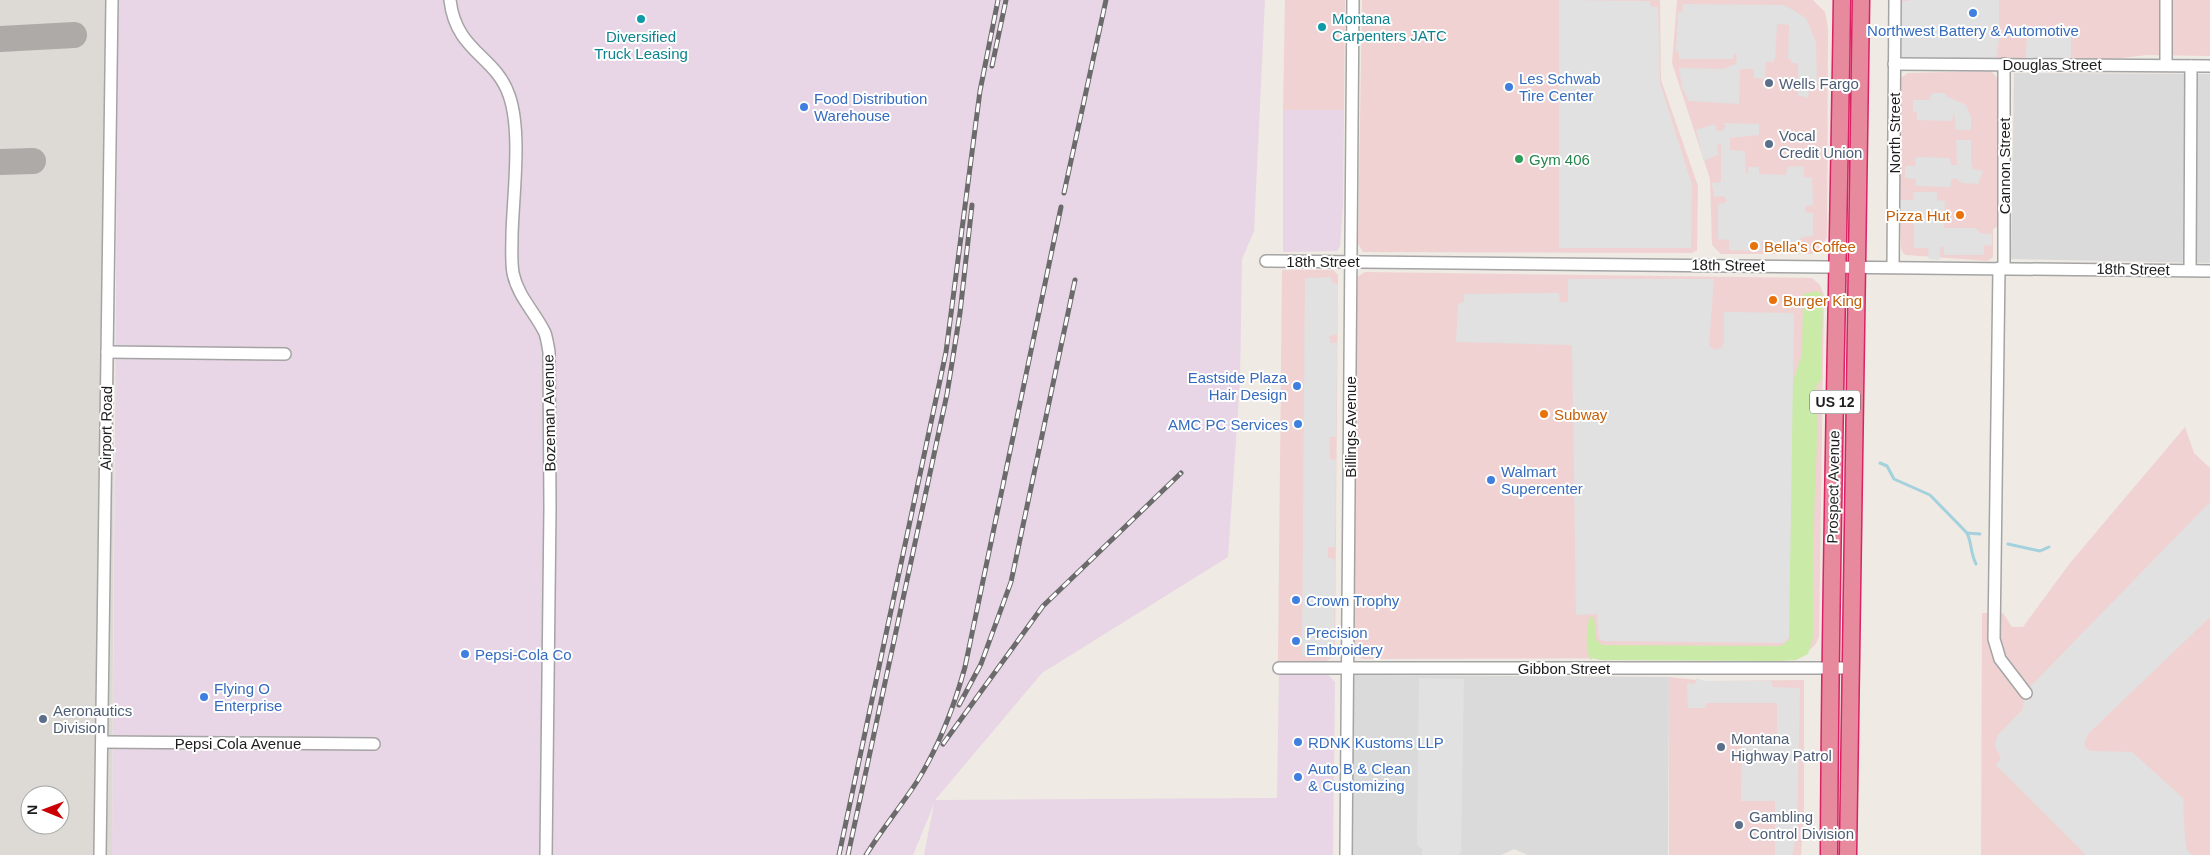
<svg xmlns="http://www.w3.org/2000/svg" width="2210" height="855" viewBox="0 0 2210 855" font-family="Helvetica,sans-serif">
  <style>
    .residential { fill: #dbdada }
    .commercial { fill: #f0d2d2 }
    .industrial { fill: #e8d5e5 }
    .airport { fill: #dddad5; fill-rule: evenodd }
    .grass { fill: #caeaa8 }
    .parking { fill: #e1e1e1 }
    .lines { fill: none; stroke-linecap: round; stroke-linejoin: round }
    .stream { stroke: #a3d1dd; stroke-width: 3 }
    .taxiway { stroke: #adaaa7; stroke-width: 26 }
    .minor-casing { stroke: #a4a4a4; stroke-width: 14 }
    .highway-casing { stroke: #da2265; stroke-width: 19 }
    .minor { stroke: #fff; stroke-width: 11 }
    .highway { stroke: #e78a9d; stroke-width: 16 }
    .rail-casing { stroke: #6b6b6b; stroke-width: 5 }
    .rail { stroke: #fff; stroke-width: 3; stroke-dasharray: 9; stroke-linecap: butt }
    .shop-dot { fill: #3f7fe0; stroke: #fff; stroke-width: 2 }
    .culture-dot { fill: #0f9aa8; stroke: #fff; stroke-width: 2 }
    .service-dot { fill: #5c6f8a; stroke: #fff; stroke-width: 2 }
    .leisure-dot { fill: #2e9e5b; stroke: #fff; stroke-width: 2 }
    .food-dot { fill: #e8710a; stroke: #fff; stroke-width: 2 }
    .labels { text-anchor: middle; dominant-baseline: central; stroke-width: 4; stroke-linejoin: round; paint-order: stroke }
    .shield { fill: #fff; stroke: #616161; stroke-width: 1 }
    .shield-label { font-size: 14px; font-weight: bold; fill: #1d1d1d }
    .culture-label { font-size: 15px; fill: #0d838f; stroke: #fff; text-anchor: start }
    .shop-label { font-size: 15px; fill: #366cbe; stroke: #fff; text-anchor: start }
    .street-label { font-size: 15px; fill: #1d1d1d; stroke: #fff }
    .service-label { font-size: 15px; fill: #4e5e75; stroke: #fff; text-anchor: start }
    .leisure-label { font-size: 15px; fill: #27864d; stroke: #fff; text-anchor: start }
    .food-label { font-size: 15px; fill: #c56008; stroke: #fff; text-anchor: start }
  </style>
  <rect width="100%" height="100%" fill="#efeae3"/>
  <g class="residential">
    <path d="M 2014,73 L 2210,74 L 2210,263 L 2011,259 Z"/>
    <path d="M 1353,675 L 1669,677 L 1668,855 L 1528,855 L 1514,849 L 1501,855 L 1352,855 Z"/>
  </g>
  <g class="commercial">
    <path d="M 1285,0 L 1345,0 L 1344,110 L 1283,110 Z"/>
    <path d="M 1362,0 L 1660,0 L 1661,80 L 1698,186 L 1697,250 L 1692,253 L 1363,252 L 1358,244 Z"/>
    <path d="M 1677,0 L 1813,0 L 1825,12 L 1828,28 L 1827,237 L 1819,250 L 1812,254 L 1721,254 L 1712,245 L 1710,179 L 1672,63 Z"/>
    <path d="M 1900,0 L 2210,0 L 2210,56 L 2147,55 L 2105,60 L 1900,58 Z"/>
    <path d="M 1991,71 L 2002,83 L 2001,225 L 1993,229 L 1993,257 L 1988,261 L 1906,255 L 1903,253 L 1901,248 L 1899,191 L 1899,85 L 1901,78 L 1908,73 Z"/>
    <path d="M 1282,270 L 1333,270 L 1338,275 L 1335,654 L 1327,661 L 1278,661 Z"/>
    <path d="M 1365,272 L 1812,278 L 1820,285 L 1824,295 L 1819,637 L 1815,645 L 1802,657 L 1790,658 L 1363,659 L 1357,656 L 1353,650 L 1357,277 Z"/>
    <path d="M 2185,427 L 2194,453 L 2210,468 L 2210,855 L 1981,855 L 1982,613 L 2003,613 L 2012,627 L 2023,627 L 2070,563 Z"/>
    <path d="M 1669,677 L 1705,681 L 1804,680 L 1804,810 L 1801,855 L 1669,855 Z"/>
  </g>
  <g class="industrial">
    <path d="M 118,0 L 1265,0 L 1254,231 L 1242,259 L 1240,381 L 1228,557 L 1042,673 L 935,800 L 1277,798 L 1279,674 L 1328,675 L 1335,682 L 1333,855 L 924,855 L 934,804 L 913,855 L 112,855 Z"/>
    <path d="M 1283,110 L 1344,110 L 1343,205 L 1340,246 L 1337,251 L 1283,252 Z"/>
  </g>
  <path class="airport" d="M 0,0 L 116,0 L 112,855 L 0,855 ZM 30,795 L 60,795 L 60,825 L 30,825 Z"/>
  <path class="grass" d="M 1818,291 L 1823,296 L 1821,380 L 1816,387 L 1818,392 L 1818,414 L 1813,543 L 1813,638 L 1808,654 L 1796,660 L 1777,661 L 1599,660 L 1593,658 L 1591,660 C 1585,652 1586,626 1590,617 L 1594,617 L 1596,639 L 1602,645 L 1781,646 L 1789,640 L 1792,384 L 1802,354 L 1803,294 Z"/>
  <g class="parking">
    <path d="M 1559,0 L 1650,1 L 1651,7 L 1658,7 L 1660,83 L 1692,185 L 1691,248 L 1559,248 Z"/>
    <path d="M 1913,0 L 1999,0 L 1999,40 L 1996,59 L 1900,58 L 1900,2 Z"/>
    <path d="M 1683,4 L 1784,5 L 1806,18 L 1816,42 L 1817,83 L 1809,88 L 1808,98 L 1798,95 L 1798,63 L 1791,63 L 1791,59 L 1788,59 L 1789,25 L 1777,24 L 1775,58 L 1773,62 L 1766,62 L 1765,79 L 1754,78 L 1754,69 L 1740,69 L 1739,104 L 1689,101 L 1682,88 L 1679,68 L 1723,69 L 1736,64 L 1737,55 L 1734,53 L 1733,59 L 1679,59 L 1679,52 L 1676,51 L 1678,12 L 1682,12 Z"/>
    <path d="M 2027,27 L 2071,27 L 2071,60 L 2026,59 Z"/>
    <path d="M 1932,93 L 1944,93 L 1948,97 L 1966,105 L 1971,117 L 1971,130 L 1956,130 L 1954,112 L 1952,121 L 1917,120 L 1917,113 L 1913,111 L 1913,100 L 1929,100 Z"/>
    <path d="M 1723,123 L 1759,124 L 1759,135 L 1730,138 L 1730,150 L 1745,151 L 1746,174 L 1748,174 L 1748,167 L 1759,167 L 1759,174 L 1786,175 L 1787,167 L 1804,166 L 1804,177 L 1812,178 L 1813,205 L 1805,206 L 1805,212 L 1813,213 L 1813,236 L 1802,237 L 1797,243 L 1796,251 L 1769,250 L 1769,241 L 1761,241 L 1761,251 L 1729,250 L 1729,240 L 1718,239 L 1718,204 L 1725,203 L 1727,201 L 1724,196 L 1714,197 L 1712,183 L 1721,182 L 1721,144 L 1717,145 L 1719,154 L 1704,161 L 1696,130 L 1715,124 L 1717,131 L 1722,131 L 1726,126 Z"/>
    <path d="M 1956,140 L 1971,140 L 1971,165 L 1973,169 L 1983,171 L 1978,184 L 1962,183 L 1956,178 L 1951,180 L 1951,187 L 1916,186 L 1916,179 L 1905,178 L 1905,166 L 1915,166 L 1916,157 L 1950,158 L 1951,165 L 1957,165 Z"/>
    <path d="M 1914,192 L 1937,192 L 1937,200 L 1945,201 L 1944,228 L 1976,228 L 1980,233 L 1992,234 L 1992,246 L 1984,245 L 1984,255 L 1944,255 L 1944,247 L 1941,246 L 1939,260 L 1929,259 L 1928,248 L 1914,248 L 1914,214 L 1921,212 L 1900,211 L 1899,200 L 1913,200 Z"/>
    <path d="M 1331,277 L 1332,283 L 1338,284 L 1337,334 L 1329,336 L 1331,343 L 1337,343 L 1336,437 L 1329,437 L 1330,459 L 1336,460 L 1335,547 L 1328,547 L 1328,558 L 1335,559 L 1334,652 L 1329,652 L 1329,656 L 1302,655 L 1305,278 Z"/>
    <path d="M 1568,279 L 1714,279 L 1709,346 L 1715,350 L 1721,348 L 1724,343 L 1724,312 L 1794,313 L 1789,637 L 1786,641 L 1782,643 L 1604,641 L 1599,638 L 1597,614 L 1576,615 L 1572,345 L 1456,342 L 1458,304 L 1464,302 L 1464,294 L 1559,293 L 1560,302 L 1568,302 Z"/>
    <path d="M 2210,502 L 2210,617 L 2089,733 L 2085,740 L 2085,747 L 2090,751 L 2132,752 L 2183,798 L 2185,839 L 2187,850 L 2192,855 L 2086,855 L 1996,765 L 2001,758 L 1995,746 L 1997,736 L 2022,710 L 2024,702 L 2022,695 Z"/>
    <path d="M 1419,678 L 1464,679 L 1461,852 L 1458,855 L 1422,855 L 1422,849 L 1417,845 Z"/>
    <path d="M 1696,678 L 1705,681 L 1771,681 L 1773,687 L 1800,688 L 1797,834 L 1792,855 L 1775,855 L 1775,801 L 1741,801 L 1742,742 L 1777,742 L 1777,703 L 1706,703 L 1706,708 L 1688,708 L 1687,683 L 1695,684 Z"/>
  </g>
  <g class="lines">
    <g class="stream">
      <path d="M 1880,463 L 1887,466 L 1894,479 L 1930,495 L 1967,533 C 1972,543 1970,552 1976,564"/>
      <path d="M 1967,533 L 1980,534"/>
      <path d="M 2008,544 L 2040,551 L 2049,547"/>
    </g>
    <g class="taxiway">
      <path d="M 0,39 L 74,35"/>
      <path d="M 0,162 L 33,161"/>
    </g>
    <defs>
      <g id="minor">
        <path d="M 450,0 C 456,52 495,55 509,95 C 522,131 513,195 512,235 C 512,247 511,261 513,273 C 518,297 535,312 545,333 C 547,339 548,346 549,352 L 550,508 L 546,855"/>
        <path d="M 2166,0 L 2166,65"/>
        <path d="M 1894,64 L 2210,66"/>
        <path d="M 2004,64 L 2004,268"/>
        <path d="M 1266,261 L 2210,271"/>
        <path d="M 1893,266 L 1895,0"/>
        <path d="M 1999,268 L 1994,639 L 2000,659 L 2026,693"/>
        <path d="M 2190,270 L 2191,66"/>
        <path d="M 107,352 L 285,354"/>
        <path d="M 1279,668 L 1850,668"/>
        <path d="M 102,742 L 374,744"/>
        <path d="M 100,855 L 112,0"/>
        <path d="M 1346,855 L 1353,0"/>
      </g>
      <g id="highway">
        <path d="M 1829,855 C 1830,570 1838,285 1842,0"/>
        <path d="M 1848,855 L 1861,0"/>
      </g>
    </defs>
    <use href="#minor" class="minor-casing"/>
    <use href="#highway" class="highway-casing"/>
    <use href="#minor" class="minor"/>
    <use href="#highway" class="highway"/>
    <defs>
      <g id="rail">
        <path d="M 992,66 L 1006,0"/>
        <path d="M 1064,193 L 1106,0"/>
        <path d="M 959,705 L 981,664 L 1011,582 L 1075,280"/>
        <path d="M 943,744 L 1043,606 L 1181,473"/>
        <path d="M 839,855 L 946,352 L 980,91 L 998,0"/>
        <path d="M 848,855 L 947,394 L 960,313 L 972,205"/>
        <path d="M 866,855 C 882,829 902,805 918,780 C 940,744 954,707 965,667 L 1061,207"/>
      </g>
    </defs>
    <use href="#rail" class="rail-casing"/>
    <use href="#rail" class="rail"/>
  </g>
  <g class="shop-dot">
    <circle cx="1973" cy="13" r="5"/>
    <circle cx="1509" cy="87" r="5"/>
    <circle cx="804" cy="107" r="5"/>
    <circle cx="1297" cy="386" r="5"/>
    <circle cx="1298" cy="424" r="5"/>
    <circle cx="1491" cy="480" r="5"/>
    <circle cx="1296" cy="600" r="5"/>
    <circle cx="1296" cy="641" r="5"/>
    <circle cx="465" cy="654" r="5"/>
    <circle cx="204" cy="697" r="5"/>
    <circle cx="1298" cy="742" r="5"/>
    <circle cx="1298" cy="777" r="5"/>
  </g>
  <g class="culture-dot">
    <circle cx="641" cy="19" r="5"/>
    <circle cx="1322" cy="27" r="5"/>
  </g>
  <g class="service-dot">
    <circle cx="1769" cy="83" r="5"/>
    <circle cx="1769" cy="144" r="5"/>
    <circle cx="43" cy="719" r="5"/>
    <circle cx="1721" cy="747" r="5"/>
    <circle cx="1739" cy="825" r="5"/>
  </g>
  <circle class="leisure-dot" cx="1519" cy="159" r="5"/>
  <g class="food-dot">
    <circle cx="1960" cy="215" r="5"/>
    <circle cx="1754" cy="246" r="5"/>
    <circle cx="1773" cy="300" r="5"/>
    <circle cx="1544" cy="414" r="5"/>
  </g>
  <g class="labels">
    <rect class="shield" x="1810" y="390.5" width="50" height="23" rx="4"/>
    <g class="shield-label">
      <text x="1835" y="402">US 12</text>
    </g>
    <g class="culture-label">
      <text x="1332" y="18">Montana<tspan x="1332" dy="17">Carpenters JATC</tspan></text>
      <text x="641" y="36" text-anchor="middle">Diversified<tspan x="641" dy="17">Truck Leasing</tspan></text>
    </g>
    <g class="shop-label">
      <text x="1973" y="30" text-anchor="middle">Northwest Battery &amp; Automotive</text>
      <text x="1519" y="78">Les Schwab<tspan x="1519" dy="17">Tire Center</tspan></text>
      <text x="814" y="98">Food Distribution<tspan x="814" dy="17">Warehouse</tspan></text>
      <text x="1287" y="377" text-anchor="end">Eastside Plaza<tspan x="1287" dy="17">Hair Design</tspan></text>
      <text x="1288" y="424" text-anchor="end">AMC PC Services</text>
      <text x="1501" y="471">Walmart<tspan x="1501" dy="17">Supercenter</tspan></text>
      <text x="1306" y="600">Crown Trophy</text>
      <text x="1306" y="632">Precision<tspan x="1306" dy="17">Embroidery</tspan></text>
      <text x="475" y="654">Pepsi-Cola Co</text>
      <text x="214" y="688">Flying O<tspan x="214" dy="17">Enterprise</tspan></text>
      <text x="1308" y="742">RDNK Kustoms LLP</text>
      <text x="1308" y="768">Auto B &amp; Clean<tspan x="1308" dy="17">&amp; Customizing</tspan></text>
    </g>
    <g class="street-label">
      <text x="2052" y="64">Douglas Street</text>
      <text transform="translate(1894 133) rotate(-90)">North Street</text>
      <text transform="translate(2004 166) rotate(-90)">Cannon Street</text>
      <text x="1323" y="261">18th Street</text>
      <text transform="translate(1728 265) rotate(1)">18th Street</text>
      <text transform="translate(2133 269) rotate(1)">18th Street</text>
      <text transform="translate(549 413) rotate(-91)">Bozeman Avenue</text>
      <text transform="translate(1350 427) rotate(-90)">Billings Avenue</text>
      <text transform="translate(106 428) rotate(-89)">Airport Road</text>
      <text transform="translate(1833 487) rotate(-89)">Prospect Avenue</text>
      <text x="1564" y="668">Gibbon Street</text>
      <text x="238" y="743">Pepsi Cola Avenue</text>
    </g>
    <g class="service-label">
      <text x="1779" y="83">Wells Fargo</text>
      <text x="1779" y="135">Vocal<tspan x="1779" dy="17">Credit Union</tspan></text>
      <text x="53" y="710">Aeronautics<tspan x="53" dy="17">Division</tspan></text>
      <text x="1731" y="738">Montana<tspan x="1731" dy="17">Highway Patrol</tspan></text>
      <text x="1749" y="816">Gambling<tspan x="1749" dy="17">Control Division</tspan></text>
    </g>
    <g class="leisure-label">
      <text x="1529" y="159">Gym 406</text>
    </g>
    <g class="food-label">
      <text x="1950" y="215" text-anchor="end">Pizza Hut</text>
      <text x="1764" y="246">Bella's Coffee</text>
      <text x="1783" y="300">Burger King</text>
      <text x="1554" y="414">Subway</text>
    </g>
  </g>
  <g transform="translate(45 810) rotate(271)"><circle r="24" fill="#ffffff" stroke="#a5a5a5"/>
  <path d="M0-4L9 19L0 12L-9 19Z" fill="#cb0004"/>
  <text y="-8" font-size="14" font-weight="bold" text-anchor="middle" fill="#1d1d1d">N</text>
  </g>
</svg>
